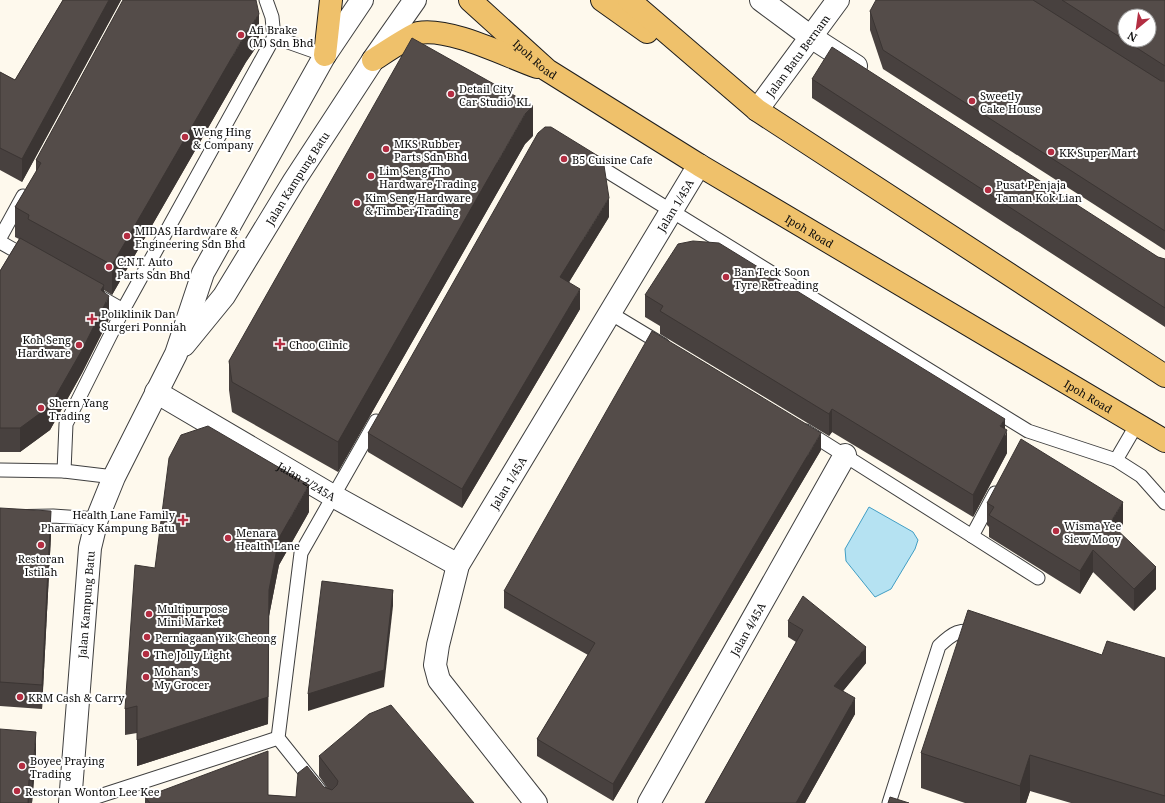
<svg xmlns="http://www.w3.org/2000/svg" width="1165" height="803" viewBox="0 0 1165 803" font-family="'Noto Serif',serif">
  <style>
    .water { fill: #b5e2f2; stroke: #419ec4 }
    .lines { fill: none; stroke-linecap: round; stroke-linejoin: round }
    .service-casing { stroke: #3f3f3f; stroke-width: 15 }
    .minor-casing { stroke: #3f3f3f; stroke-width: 24 }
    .tertiary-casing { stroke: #3f3f3f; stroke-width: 24 }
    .primary-casing { stroke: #1d1d1d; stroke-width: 24 }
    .service { stroke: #fff; stroke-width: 13 }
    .minor { stroke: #fff; stroke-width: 22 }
    .tertiary { stroke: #fff; stroke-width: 22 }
    .primary { stroke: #efc16b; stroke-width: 22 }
    .wall { fill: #48413f }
    .shaded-wall { fill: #3b3533 }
    .building { fill: #544c49; stroke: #3b3533; fill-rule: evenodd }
    .poi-dot { fill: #b32e42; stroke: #fff; stroke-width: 1.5 }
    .labels { text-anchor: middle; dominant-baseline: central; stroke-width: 4; stroke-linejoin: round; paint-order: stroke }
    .poi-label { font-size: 11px; fill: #0c0c0c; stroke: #fff; text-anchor: start }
    .street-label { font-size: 11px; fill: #0c0c0c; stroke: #fff }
  </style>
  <rect width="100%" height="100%" fill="#fef9ed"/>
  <path class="water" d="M 869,507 L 913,532 L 918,540 L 915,549 L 891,589 L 875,597 L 846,561 L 845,549 Z"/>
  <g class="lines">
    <defs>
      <g id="service">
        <path d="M 274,37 L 325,55"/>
        <path d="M 589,160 L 1028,431 L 1116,460 L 1141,476 L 1165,503"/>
        <path d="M 0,238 L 23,196"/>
        <path d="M 0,242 L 28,258"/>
        <path d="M 95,294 L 123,310"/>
        <path d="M 610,313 L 663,345"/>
        <path d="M 806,431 L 972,536 L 995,493"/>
        <path d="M 1116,460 L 1137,424"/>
        <path d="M 0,470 L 64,471 L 114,477"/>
        <path d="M 64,471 L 66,424 L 123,310 L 274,37 L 272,17 L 266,0"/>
        <path d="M 0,517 L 53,516 L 97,519"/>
        <path d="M 972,536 L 1038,578"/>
        <path d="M 78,803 L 278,738"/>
        <path d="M 330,803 L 278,738 L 301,553 L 376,421"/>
        <path d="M 889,803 L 939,646 C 954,632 959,629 979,632"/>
      </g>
      <g id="minor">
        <path d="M 761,0 L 811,37 L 856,66"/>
        <path id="s1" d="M 757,110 L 838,0"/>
        <path id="s2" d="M 156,392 L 333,496 L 458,565"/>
        <path id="s3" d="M 536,803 L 439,680 L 435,665 L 438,645 L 458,565 L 699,165"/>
        <path id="s4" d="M 649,803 L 845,455"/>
      </g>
      <g id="tertiary">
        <path id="s5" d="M 184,345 L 224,296 L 294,181 L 373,60 L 415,0"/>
        <path id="s6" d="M 70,803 L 90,548 L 97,519 L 114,477 L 176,354 L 203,273 L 325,55 L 362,0"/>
      </g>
      <g id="primary">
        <path id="s7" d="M 470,0 L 547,70 L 699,165 L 1165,441"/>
        <path d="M 602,0 L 647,32"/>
        <path d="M 629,0 L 757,110 L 1165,376"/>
        <path d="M 325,55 L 331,0"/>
        <path d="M 373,60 C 381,55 411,35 418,33 C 450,27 506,56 537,67"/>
      </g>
    </defs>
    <use href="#service" class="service-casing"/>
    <use href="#minor" class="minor-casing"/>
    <use href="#tertiary" class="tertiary-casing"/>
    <use href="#primary" class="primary-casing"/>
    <use href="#service" class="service"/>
    <use href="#minor" class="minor"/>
    <use href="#tertiary" class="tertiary"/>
    <use href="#primary" class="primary"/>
  </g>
  <g class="wall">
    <path d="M 63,0 L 121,0 L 22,182 L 0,170 L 0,72 L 15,80 Z"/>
    <path d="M 1033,0 L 1165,0 L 1165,250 L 883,69 L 870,30 L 870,11 Z"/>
    <path d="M 259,43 L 246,62 L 112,295 L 104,290 L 109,319 L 82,373 L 50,430 L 20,452 L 0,452 L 0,271 L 19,239 L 15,237 L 15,207 L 36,172 L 36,160 Z"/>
    <path d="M 812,79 L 1158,257 L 1165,259 L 1165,327 L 812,98 Z"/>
    <path d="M 533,136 L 525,144 L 338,472 L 232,412 L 229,390 L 229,361 Z"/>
    <path d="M 609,217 L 569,282 L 580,309 L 462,508 L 368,452 L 368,433 Z"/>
    <path d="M 645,295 L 1005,428 L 1007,453 L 973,517 L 832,432 L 829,436 L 660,334 L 660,326 L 645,317 Z"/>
    <path d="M 821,450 L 613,801 L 537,756 L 537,739 L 588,655 L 504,608 L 504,591 Z"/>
    <path d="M 987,503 L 1123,524 L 1118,532 L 1156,589 L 1134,611 L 1093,572 L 1080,594 L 989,537 L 989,527 L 987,525 Z"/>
    <path d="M 0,508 L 51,535 L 42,709 L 0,706 Z"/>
    <path d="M 309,512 L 279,565 L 269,616 L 268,724 L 137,766 L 137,733 L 125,735 L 125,709 L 155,568 Z"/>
    <path d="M 788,621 L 866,663 L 843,691 L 855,714 L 805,803 L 705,803 L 796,642 L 788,637 Z"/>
    <path d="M 1102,655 L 1165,658 L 1165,803 L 1071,803 L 1030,791 L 1026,803 L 965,803 L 921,788 L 921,753 Z"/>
    <path d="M 36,756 L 32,803 L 0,803 Z"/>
    <path d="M 319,756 L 474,803 L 145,803 L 145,797 L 268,795 L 296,797 L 324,787 L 328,789 L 319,776 Z"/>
  </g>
  <g class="shaded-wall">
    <path d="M 109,0 L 121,0 L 22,182 L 22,159 Z"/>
    <path d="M 259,14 L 259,43 L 246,62 L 112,295 L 112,265 L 246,33 Z"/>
    <path d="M 533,106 L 533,136 L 525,144 L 338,472 L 338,442 L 525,114 Z"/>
    <path d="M 609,198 L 609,217 L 560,297 L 560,277 Z"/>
    <path d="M 104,285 L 104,307 L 109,296 L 109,319 L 82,373 L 50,430 L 20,452 L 20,428 Z"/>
    <path d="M 580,289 L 580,309 L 462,508 L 462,489 Z"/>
    <path d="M 832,409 L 832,432 L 829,436 L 829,414 Z"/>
    <path d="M 1005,419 L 1005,436 L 1007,430 L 1007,453 L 973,517 L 973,495 L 1000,426 Z"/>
    <path d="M 821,433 L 821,450 L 613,801 L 613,784 Z"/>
    <path d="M 309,485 L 309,512 L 279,565 L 269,616 L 268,724 L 137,766 L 137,740 L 269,590 L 279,538 Z"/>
    <path d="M 1123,502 L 1123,524 L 1110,546 L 1110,523 Z"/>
    <path d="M 51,511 L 51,535 L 42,709 L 42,685 Z"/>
    <path d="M 1093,550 L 1093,572 L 1080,594 L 1080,571 Z"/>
    <path d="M 1156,567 L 1156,589 L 1134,611 L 1134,589 Z"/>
    <path d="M 393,590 L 393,606 L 384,687 L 308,711 L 308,694 Z"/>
    <path d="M 866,647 L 866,663 L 834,702 L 834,686 Z"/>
    <path d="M 855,698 L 855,714 L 805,803 L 796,803 Z"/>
    <path d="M 36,732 L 36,756 L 32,803 L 32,781 Z"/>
    <path d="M 1030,755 L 1030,791 L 1026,803 L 1020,803 L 1020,786 Z"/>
    <path d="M 29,780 L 29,803 L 28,803 Z"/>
  </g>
  <g class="building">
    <path d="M 63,0 L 109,0 L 22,159 L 0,148 L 0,72 L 15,80 Z"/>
    <path d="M 123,0 L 256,0 L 259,14 L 246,33 L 112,265 L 28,219 L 29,215 L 15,207 L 41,163 L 36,160 Z"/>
    <path d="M 876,0 L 1033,0 L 1161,81 L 1165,81 L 1165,231 L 883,50 L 870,11 Z"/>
    <path d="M 1062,0 L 1165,0 L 1165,66 ZM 1125,16 L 1149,16 L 1149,40 L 1125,40 Z"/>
    <path d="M 412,38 L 533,106 L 525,114 L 338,442 L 232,382 L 229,361 Z"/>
    <path d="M 832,47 L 1158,257 L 1165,259 L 1165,308 L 812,79 Z"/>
    <path d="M 545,127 L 551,127 L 603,159 L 609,198 L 560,277 L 580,289 L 462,489 L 368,433 L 538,133 Z"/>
    <path d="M 20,238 L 104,285 L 101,290 L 109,296 L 82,350 L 50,406 L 20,428 L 0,428 L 0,271 Z"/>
    <path d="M 693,241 L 719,243 L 1005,419 L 1000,426 L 1007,430 L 973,495 L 832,409 L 829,414 L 660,311 L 663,306 L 645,295 L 678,244 Z"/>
    <path d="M 652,331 L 821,433 L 613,784 L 537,739 L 595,643 L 504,591 Z"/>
    <path d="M 208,426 L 309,485 L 279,538 L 269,590 L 268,697 L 137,740 L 137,706 L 125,709 L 135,565 L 155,568 L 169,458 L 181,435 Z"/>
    <path d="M 1021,439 L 1123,502 L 1110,523 L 1156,567 L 1134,589 L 1093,550 L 1080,571 L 989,515 L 994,507 L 987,503 Z"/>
    <path d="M 0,508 L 51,511 L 42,685 L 0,682 Z"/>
    <path d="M 322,581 L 393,590 L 384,670 L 308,694 Z"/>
    <path d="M 803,596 L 866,647 L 834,686 L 855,698 L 796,803 L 705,803 L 803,630 L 788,621 Z"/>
    <path d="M 968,610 L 1102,655 L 1107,641 L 1165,658 L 1165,796 L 1030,755 L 1020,786 L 921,753 Z"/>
    <path d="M 391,705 L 474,803 L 150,803 L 145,797 L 268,751 L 268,795 L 296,797 L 298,773 L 307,766 L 324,787 L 332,790 L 337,785 L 338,781 L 319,756 L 369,714 Z"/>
    <path d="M 0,729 L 36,732 L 32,781 L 29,780 L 28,803 L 0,803 Z"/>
    <path d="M 890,797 L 909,803 L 888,803 Z"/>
  </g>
  <g class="poi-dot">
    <circle cx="241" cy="35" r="4"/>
    <circle cx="451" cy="94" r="4"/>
    <circle cx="972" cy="101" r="4"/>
    <circle cx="185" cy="137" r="4"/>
    <circle cx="386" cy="149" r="4"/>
    <circle cx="1051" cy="152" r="4"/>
    <circle cx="564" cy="159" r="4"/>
    <circle cx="371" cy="176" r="4"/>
    <circle cx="988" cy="190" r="4"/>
    <circle cx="357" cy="203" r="4"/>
    <circle cx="127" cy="236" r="4"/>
    <circle cx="109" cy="267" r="4"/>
    <circle cx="726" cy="277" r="4"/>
    <path d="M90 313h4v4h4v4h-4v4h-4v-4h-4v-4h4z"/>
    <path d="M278 338h4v4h4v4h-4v4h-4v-4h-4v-4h4z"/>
    <circle cx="79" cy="345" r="4"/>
    <circle cx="41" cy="408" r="4"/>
    <path d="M181 514h4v4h4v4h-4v4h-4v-4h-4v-4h4z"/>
    <circle cx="1056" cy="531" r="4"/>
    <circle cx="228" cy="538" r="4"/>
    <circle cx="41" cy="545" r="4"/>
    <circle cx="149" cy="614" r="4"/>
    <circle cx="147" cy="637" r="4"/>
    <circle cx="146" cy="654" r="4"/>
    <circle cx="146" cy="677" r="4"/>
    <circle cx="20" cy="697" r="4"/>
    <circle cx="22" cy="766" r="4"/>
    <circle cx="17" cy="791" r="4"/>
  </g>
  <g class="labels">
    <g class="poi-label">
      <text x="249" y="29">Afi Brake<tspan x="249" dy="13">(M) Sdn Bhd</tspan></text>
      <text x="459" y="88">Detail City<tspan x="459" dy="13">Car Studio KL</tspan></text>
      <text x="980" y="95">Sweetly<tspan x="980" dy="13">Cake House</tspan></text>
      <text x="193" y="131">Weng Hing<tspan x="193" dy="13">&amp; Company</tspan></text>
      <text x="394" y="143">MKS Rubber<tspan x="394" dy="13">Parts Sdn Bhd</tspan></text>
      <text x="1059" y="152">KK Super Mart</text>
      <text x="572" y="159">B5 Cuisine Cafe</text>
      <text x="379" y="170">Lim Seng Tho<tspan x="379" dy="13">Hardware Trading</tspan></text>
      <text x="996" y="184">Pusat Penjaja<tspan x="996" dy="13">Taman Kok Lian</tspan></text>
      <text x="365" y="197">Kim Seng Hardware<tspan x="365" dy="13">&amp; Timber Trading</tspan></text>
      <text x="135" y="230">MIDAS Hardware &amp;<tspan x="135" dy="13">Engineering Sdn Bhd</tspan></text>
      <text x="117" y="261">C.N.T. Auto<tspan x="117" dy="13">Parts Sdn Bhd</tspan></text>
      <text x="734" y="271">Ban Teck Soon<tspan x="734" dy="13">Tyre Retreading</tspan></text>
      <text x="101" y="313">Poliklinik Dan<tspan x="101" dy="13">Surgeri Ponniah</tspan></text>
      <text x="71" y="339" text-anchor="end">Koh Seng<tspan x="71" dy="13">Hardware</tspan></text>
      <text x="289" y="344">Choo Clinic</text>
      <text x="49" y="402">Shern Yang<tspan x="49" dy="13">Trading</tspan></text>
      <text x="175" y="514" text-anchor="end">Health Lane Family<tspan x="175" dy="13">Pharmacy Kampung Batu</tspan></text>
      <text x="1064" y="525">Wisma Yee<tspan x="1064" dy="13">Siew Mooy</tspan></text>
      <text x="236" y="532">Menara<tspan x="236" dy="13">Health Lane</tspan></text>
      <text x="41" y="558" text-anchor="middle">Restoran<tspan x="41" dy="13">Istilah</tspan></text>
      <text x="157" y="608">Multipurpose<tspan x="157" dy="13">Mini Market</tspan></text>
      <text x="155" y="637">Perniagaan Yik Cheong</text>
      <text x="154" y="654">The Jolly Light</text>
      <text x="154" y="671">Mohan’s<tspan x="154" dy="13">My Grocer</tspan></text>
      <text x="28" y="697">KRM Cash &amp; Carry</text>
      <text x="30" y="760">Boyee Praying<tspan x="30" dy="13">Trading</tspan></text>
      <text x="25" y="791">Restoran Wonton Lee Kee</text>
    </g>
    <g class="street-label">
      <text stroke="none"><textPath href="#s1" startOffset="68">Jalan Batu Bernam</textPath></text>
      <text stroke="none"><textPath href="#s7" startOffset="88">Ipoh Road</textPath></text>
      <text stroke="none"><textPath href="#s5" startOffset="202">Jalan Kampung Batu</textPath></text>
      <text stroke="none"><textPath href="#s3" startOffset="695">Jalan 1/45A</textPath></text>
      <text stroke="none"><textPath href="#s7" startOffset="412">Ipoh Road</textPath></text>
      <text stroke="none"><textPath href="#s7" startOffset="736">Ipoh Road</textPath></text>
      <text stroke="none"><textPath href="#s2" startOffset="175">Jalan 2/245A</textPath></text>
      <text stroke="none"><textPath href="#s3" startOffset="371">Jalan 1/45A</textPath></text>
      <text stroke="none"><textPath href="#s6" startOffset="199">Jalan Kampung Batu</textPath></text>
      <text stroke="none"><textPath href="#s4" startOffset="200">Jalan 4/45A</textPath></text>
    </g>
  </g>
  <g transform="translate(1137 28) rotate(209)"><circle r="19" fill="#ffffff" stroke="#9e9e9e"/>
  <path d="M0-3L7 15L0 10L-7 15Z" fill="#b32e42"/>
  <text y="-6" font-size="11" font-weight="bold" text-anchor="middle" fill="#0c0c0c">N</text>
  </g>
</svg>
